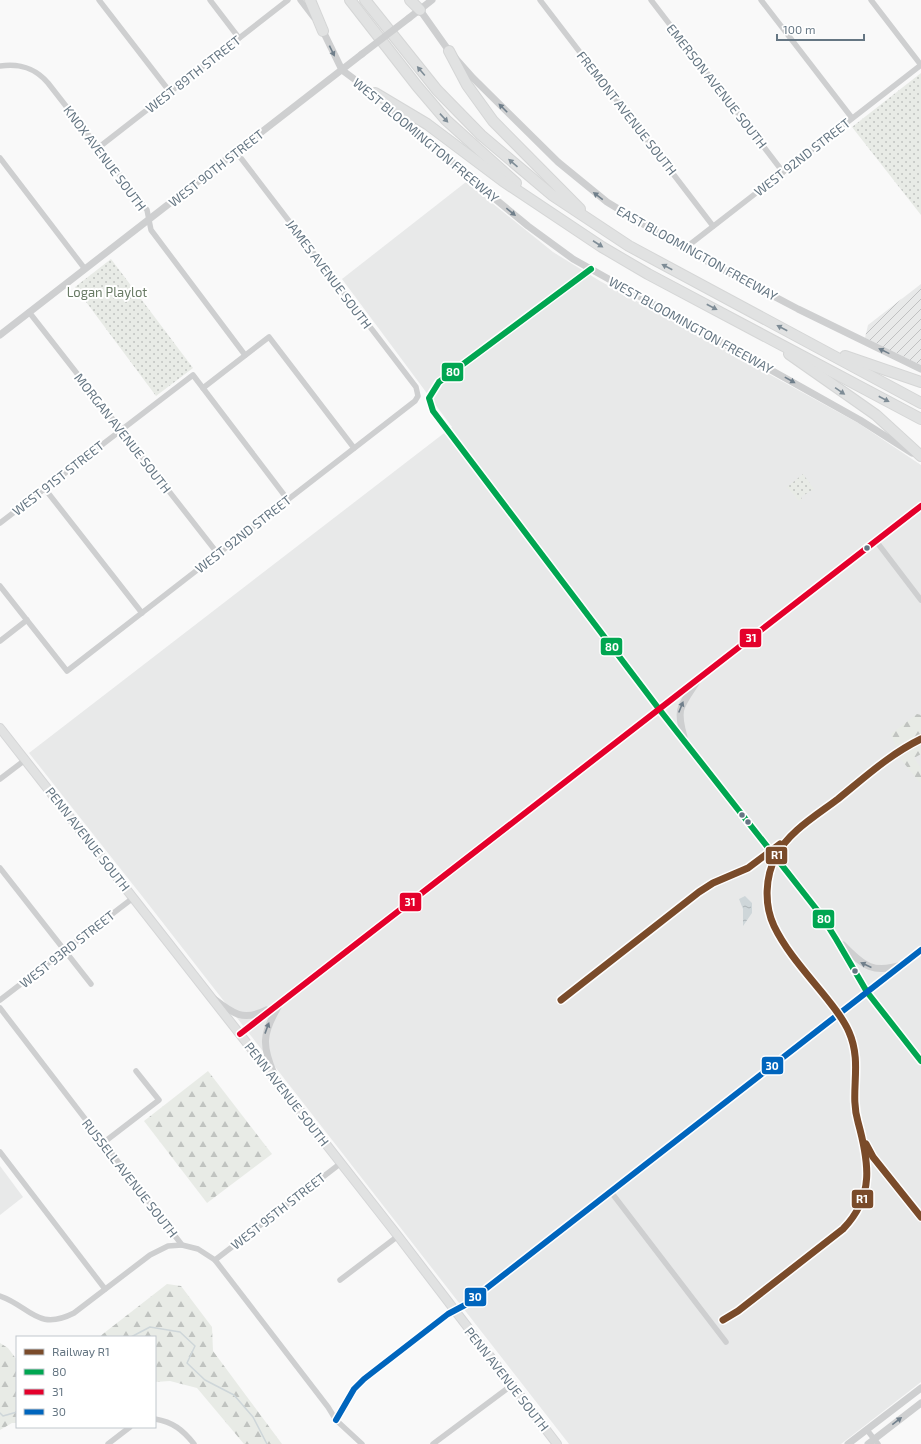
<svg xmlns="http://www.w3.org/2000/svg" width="921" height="1444" viewBox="0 0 921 1444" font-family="'Exo 2',sans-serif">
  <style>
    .built { fill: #e8e9e9 }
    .industrial { fill: url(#industrial-furrows) }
    .forest { fill: url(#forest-firs) }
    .park { fill: url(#park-dots) }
    .water { fill: url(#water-ripples) }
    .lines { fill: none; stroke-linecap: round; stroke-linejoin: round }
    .stream { stroke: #ced6d9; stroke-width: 1.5 }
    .secondary-casing { stroke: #d5d6d7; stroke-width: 10 }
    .motorway-casing { stroke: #d5d6d6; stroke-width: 12 }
    .minor { stroke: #cecfd0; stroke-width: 5.5 }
    .tertiary { stroke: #cecfd0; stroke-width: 7 }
    .secondary { stroke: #e1e2e2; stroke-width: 8 }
    .motorway { stroke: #e1e2e2; stroke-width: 10 }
    .tertiary-bridge { stroke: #cecfd0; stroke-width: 7 }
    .bus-1-casing { stroke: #fff; stroke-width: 9 }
    .bus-2-casing { stroke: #fff; stroke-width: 9 }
    .bus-3-casing { stroke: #fff; stroke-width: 9 }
    .bus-1 { stroke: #00a651; stroke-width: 6 }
    .bus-2 { stroke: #e4002b; stroke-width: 6 }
    .bus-3 { stroke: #0065bd; stroke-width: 6 }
    .rail-1-casing { stroke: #fff; stroke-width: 10 }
    .rail-1 { stroke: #7a4b2a; stroke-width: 7 }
    .oneway { fill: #707f8b }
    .oneway2 { fill: #7e8c96 }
    .bus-dot { fill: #657683; stroke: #fff; stroke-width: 1.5 }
    .labels { text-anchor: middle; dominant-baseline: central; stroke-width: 4; stroke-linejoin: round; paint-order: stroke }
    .street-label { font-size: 13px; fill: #657683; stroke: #fff }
    .park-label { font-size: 13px; fill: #687a64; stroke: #fff }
    .line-badge { stroke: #fff; stroke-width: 1.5 }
    .badge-label { font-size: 11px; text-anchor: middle; font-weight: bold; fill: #fff }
  </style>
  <defs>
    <pattern id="industrial-furrows" width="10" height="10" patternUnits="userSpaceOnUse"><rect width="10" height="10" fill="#e8e9e9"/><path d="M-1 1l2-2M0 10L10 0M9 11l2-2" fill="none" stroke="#c0c1c2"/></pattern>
    <pattern id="forest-firs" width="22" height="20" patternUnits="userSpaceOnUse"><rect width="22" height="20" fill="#e8ebe6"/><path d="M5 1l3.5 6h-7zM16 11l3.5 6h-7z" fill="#c0c3c0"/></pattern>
    <pattern id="park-dots" width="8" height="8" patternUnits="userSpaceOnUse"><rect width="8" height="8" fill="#e8ebe6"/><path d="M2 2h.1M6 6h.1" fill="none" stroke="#c0c3c0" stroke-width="1.8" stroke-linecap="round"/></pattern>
    <pattern id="water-ripples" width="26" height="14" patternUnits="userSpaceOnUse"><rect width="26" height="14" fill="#ced6d9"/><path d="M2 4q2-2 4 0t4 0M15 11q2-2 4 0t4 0" fill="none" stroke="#abb2b5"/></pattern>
  </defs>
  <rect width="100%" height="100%" fill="#f9f9f9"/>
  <g class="built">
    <path d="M 466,182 L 553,252 L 600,281 L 858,423 L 921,465 L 921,1382 L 841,1444 L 569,1444 L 142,896 L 29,753 L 452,427 L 342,279 Z"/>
    <path d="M 0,1166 L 23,1197 L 0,1215 Z"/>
  </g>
  <path class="industrial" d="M 921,284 L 921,365 L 865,338 L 868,325 Z"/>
  <g class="forest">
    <path d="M 917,714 L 921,715 L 921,754 L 914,758 L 921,768 L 921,784 L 899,757 L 891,734 Z"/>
    <path d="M 208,1071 L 272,1154 L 207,1203 L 144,1121 Z"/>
    <path d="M 167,1284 L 181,1286 L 212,1327 L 213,1351 L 282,1444 L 244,1444 L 197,1388 L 170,1381 L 155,1382 L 155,1337 L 99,1337 Z"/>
    <path d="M 0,1343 L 8,1348 L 17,1360 L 17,1423 L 12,1423 L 0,1430 Z"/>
  </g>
  <g class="park">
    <path d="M 921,73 L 921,215 L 852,127 Z"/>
    <path d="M 111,259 L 193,368 L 156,396 L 75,287 Z"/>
    <path d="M 803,474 L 814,489 L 801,497 L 802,499 L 799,501 L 787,487 Z"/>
  </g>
  <path class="water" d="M 745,896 L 752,903 L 752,913 L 743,926 L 743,909 L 739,899 Z"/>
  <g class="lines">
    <g class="stream">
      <path d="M 131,1337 L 150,1327 L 180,1332 L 195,1346 L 187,1363 L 205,1380 L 234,1395 L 253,1417 L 267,1444"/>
      <path d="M 0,1413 L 3,1416 L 17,1412"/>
    </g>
    <defs>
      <path id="secondary" d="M 0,728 L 398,1236 L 557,1444"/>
      <g id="motorway">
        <path d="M 310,0 L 323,31"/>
        <path d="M 350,0 L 417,86 L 446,120 L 516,183"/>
        <path d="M 365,0 L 437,90 L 481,135 L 552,195 L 629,246 L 921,403"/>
        <path d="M 410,0 L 420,10"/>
        <path d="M 449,51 L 467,85 L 493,121 L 580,209"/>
        <path d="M 375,93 L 427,124 L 503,181 L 602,247 L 648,274 L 921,419"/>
        <path d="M 789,354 L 876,415 L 921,456"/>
        <path d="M 845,356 L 921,382"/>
      </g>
    </defs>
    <use href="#secondary" class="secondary-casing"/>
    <use href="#motorway" class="motorway-casing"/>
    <g class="minor">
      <path d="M 99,0 L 170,92"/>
      <path d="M 210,0 L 239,38"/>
      <path d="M 300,0 L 313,17"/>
      <path d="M 540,0 L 713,226"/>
      <path d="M 651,0 L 783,172"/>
      <path d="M 761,0 L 852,118"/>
      <path d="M 871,0 L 921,65"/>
      <path d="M 0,66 C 20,63 35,68 48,83 L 147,210 L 151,230 L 245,355"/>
      <path d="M 98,148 L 288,0"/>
      <path d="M 0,158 L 85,269"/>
      <path d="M 684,249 L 921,65"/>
      <path d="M 29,312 L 218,554"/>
      <path d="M 203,388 L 269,337 L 354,448"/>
      <path d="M 45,489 L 142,613"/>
      <path d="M 0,523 L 193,375 L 288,500"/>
      <path d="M 876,541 L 921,600"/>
      <path d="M 0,586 L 67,671 L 415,401 L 418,396 L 416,387 L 237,153"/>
      <path d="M 0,641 L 27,620"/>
      <path d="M 0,779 L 25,760"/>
      <path d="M 0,868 L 91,984"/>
      <path d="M 0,1000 L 133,898"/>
      <path d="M 0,1008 L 182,1245 L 198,1249 L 215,1260 L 328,1407 L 336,1420 L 362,1444"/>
      <path d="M 103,1143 L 159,1100 L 136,1071"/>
      <path d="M 0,1152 L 105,1289"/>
      <path d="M 611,1192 L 726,1342"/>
      <path d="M 215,1260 L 341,1163"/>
      <path d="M 340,1280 L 398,1236"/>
      <path d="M 0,1296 C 30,1306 37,1332 74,1313 L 150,1255 L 168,1246 L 182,1245"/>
      <path d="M 155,1419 C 173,1422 183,1430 194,1444"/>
      <path d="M 336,1420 L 354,1389 L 364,1379 L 448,1314 L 465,1305 L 921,950"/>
      <path d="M 867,1430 L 878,1444"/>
      <path d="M 108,1444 L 130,1427"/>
      <path d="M 433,1444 L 512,1385"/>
    </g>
    <g class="tertiary">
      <path d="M 420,10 L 449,51 L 473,78 L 558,162 L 607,202 L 684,249 L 798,309 L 921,369"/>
      <path d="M 409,18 L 432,0"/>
      <path d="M 323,31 L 342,70 L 377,96"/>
      <path d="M 386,104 L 488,193 L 528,226 L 573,259 L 860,420 L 912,453"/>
      <path d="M 591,269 L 439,382 L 429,398 L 433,411 L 659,709 L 821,915 L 836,939 L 867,992 L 921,1061"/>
      <path d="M 0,335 L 362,54"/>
      <path d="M 684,737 C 676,709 680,707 696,683"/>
      <path d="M 843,945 C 863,966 874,975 903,964"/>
      <path d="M 214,999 C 232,1013 243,1022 266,1010"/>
      <path d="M 240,1034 L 921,506"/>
      <path d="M 274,1074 C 262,1046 262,1034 278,1007"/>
      <path d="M 848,1444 L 921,1388"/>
      <path d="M 868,1444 L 921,1403"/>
    </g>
    <use href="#secondary" class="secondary"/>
    <use href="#motorway" class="motorway"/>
    <path class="tertiary-bridge" d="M 362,54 L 409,18"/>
    <defs>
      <path id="bus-1" d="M 591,269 L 439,382 L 429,398 L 433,411 L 659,709 L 821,915 L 836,939 L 867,992 L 921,1061"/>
      <path id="bus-2" d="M 240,1034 L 921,506"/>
      <path id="bus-3" d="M 336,1420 L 354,1389 L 364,1379 L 448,1314 L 465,1305 L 921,950"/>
    </defs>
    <use href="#bus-1" class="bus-1-casing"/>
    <use href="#bus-2" class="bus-2-casing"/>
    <use href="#bus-3" class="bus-3-casing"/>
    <use href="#bus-1" class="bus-1"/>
    <use href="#bus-2" class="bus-2"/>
    <use href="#bus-3" class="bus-3"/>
    <defs>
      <g id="rail-1">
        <path d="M 561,1000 L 699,892 L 713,883 L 748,868 L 780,844"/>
        <path d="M 866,1144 L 873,1157 L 921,1217"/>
        <path d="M 723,1320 L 738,1311 L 843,1229 C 875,1196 869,1162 858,1122 C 849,1092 863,1064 849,1032 C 844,1020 836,1010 828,1000 C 809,976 787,953 774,926 C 764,905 765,877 776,856 C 788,832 817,815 838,799 C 864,778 890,754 921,739"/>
      </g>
    </defs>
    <use href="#rail-1" class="rail-1-casing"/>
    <use href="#rail-1" class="rail-1"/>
  </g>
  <defs><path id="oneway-solid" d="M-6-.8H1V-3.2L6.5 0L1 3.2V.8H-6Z"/></defs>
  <g class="oneway">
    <use href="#oneway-solid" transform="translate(332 51) rotate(64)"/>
    <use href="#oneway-solid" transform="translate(503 108) rotate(-135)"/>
    <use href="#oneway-solid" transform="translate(598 196) rotate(-143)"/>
    <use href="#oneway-solid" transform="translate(511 212) rotate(39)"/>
    <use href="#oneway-solid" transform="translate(884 351) rotate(-154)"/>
    <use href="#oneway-solid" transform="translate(790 380) rotate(29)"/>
    <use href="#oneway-solid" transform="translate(681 707) rotate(-68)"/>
    <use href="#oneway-solid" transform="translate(866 965) rotate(-155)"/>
    <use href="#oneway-solid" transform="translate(267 1028) rotate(-70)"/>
    <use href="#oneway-solid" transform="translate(897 1421) rotate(-38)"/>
  </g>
  <g class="oneway2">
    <use href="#oneway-solid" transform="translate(421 71) rotate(-130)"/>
    <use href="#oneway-solid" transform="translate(444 118) rotate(47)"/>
    <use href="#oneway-solid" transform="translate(513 163) rotate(-139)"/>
    <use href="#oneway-solid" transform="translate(598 244) rotate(33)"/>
    <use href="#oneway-solid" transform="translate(667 267) rotate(-152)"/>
    <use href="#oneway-solid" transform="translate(712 307) rotate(28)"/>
    <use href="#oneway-solid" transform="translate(782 328) rotate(-152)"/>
    <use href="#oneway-solid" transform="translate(840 391) rotate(35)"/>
    <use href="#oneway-solid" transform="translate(884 399) rotate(28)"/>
  </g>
  <g class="bus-dot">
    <circle cx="867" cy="548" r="3.5"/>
    <circle cx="742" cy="815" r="3.5"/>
    <circle cx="748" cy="822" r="3.5"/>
    <circle cx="855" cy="971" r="3.5"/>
  </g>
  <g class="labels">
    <g class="street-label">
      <text transform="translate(193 74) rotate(-38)">WEST 89TH STREET</text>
      <text transform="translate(717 86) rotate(52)">EMERSON AVENUE SOUTH</text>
      <text transform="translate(627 113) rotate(52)">FREMONT AVENUE SOUTH</text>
      <text transform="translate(426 140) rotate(40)">WEST BLOOMINGTON FREEWAY</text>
      <text transform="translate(802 157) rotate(-38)">WEST 92ND STREET</text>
      <text transform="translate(105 158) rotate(53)">KNOX AVENUE SOUTH</text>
      <text transform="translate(216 168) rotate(-38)">WEST 90TH STREET</text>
      <text transform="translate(697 253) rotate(29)">EAST BLOOMINGTON FREEWAY</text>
      <text transform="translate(329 274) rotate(53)">JAMES AVENUE SOUTH</text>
      <text transform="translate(691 325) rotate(29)">WEST BLOOMINGTON FREEWAY</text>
      <text transform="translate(123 433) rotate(52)">MORGAN AVENUE SOUTH</text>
      <text transform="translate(58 478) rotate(-38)">WEST 91ST STREET</text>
      <text transform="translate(243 534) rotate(-38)">WEST 92ND STREET</text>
      <text transform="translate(88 839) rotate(52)">PENN AVENUE SOUTH</text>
      <text transform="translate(67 949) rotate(-38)">WEST 93RD STREET</text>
      <text transform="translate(287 1094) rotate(52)">PENN AVENUE SOUTH</text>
      <text transform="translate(130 1178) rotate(52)">RUSSELL AVENUE SOUTH</text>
      <text transform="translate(278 1211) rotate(-38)">WEST 95TH STREET</text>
      <text transform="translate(507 1379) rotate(52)">PENN AVENUE SOUTH</text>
    </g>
    <g class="park-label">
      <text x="107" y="292">Logan Playlot</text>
    </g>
  </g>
  <g class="line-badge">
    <rect x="441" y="362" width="23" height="20" rx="4" fill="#00a651"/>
    <rect x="739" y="628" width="23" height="20" rx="4" fill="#e4002b"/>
    <rect x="600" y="637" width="23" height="19" rx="4" fill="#00a651"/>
    <rect x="765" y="846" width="23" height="19" rx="4" fill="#7a4b2a"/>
    <rect x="399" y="892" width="23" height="20" rx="4" fill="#e4002b"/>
    <rect x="812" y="909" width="23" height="20" rx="4" fill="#00a651"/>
    <rect x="761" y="1056" width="23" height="19" rx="4" fill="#0065bd"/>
    <rect x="851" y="1189" width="23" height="20" rx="4" fill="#7a4b2a"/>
    <rect x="464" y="1287" width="23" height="20" rx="4" fill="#0065bd"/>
  </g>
  <g class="badge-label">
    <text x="453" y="376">80</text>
    <text x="751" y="642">31</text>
    <text x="612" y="651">80</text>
    <text x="777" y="859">R1</text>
    <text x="410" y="906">31</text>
    <text x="824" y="923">80</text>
    <text x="772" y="1070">30</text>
    <text x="862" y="1203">R1</text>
    <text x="475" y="1301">30</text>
  </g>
  <rect x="16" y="1336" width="140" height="92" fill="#ffffff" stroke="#c1c8cd"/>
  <rect x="24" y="1349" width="20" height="6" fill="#7a4b2a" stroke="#c1c8cd"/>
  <text x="52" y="1356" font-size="12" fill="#657683">Railway R1</text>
  <rect x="24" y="1369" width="20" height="6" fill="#00a651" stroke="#c1c8cd"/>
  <text x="52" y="1376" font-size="12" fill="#657683">80</text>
  <rect x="24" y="1389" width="20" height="6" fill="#e4002b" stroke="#c1c8cd"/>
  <text x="52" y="1396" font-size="12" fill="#657683">31</text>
  <rect x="24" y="1409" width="20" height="6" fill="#0065bd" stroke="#c1c8cd"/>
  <text x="52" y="1416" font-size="12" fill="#657683">30</text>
  <path d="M777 34v6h87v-6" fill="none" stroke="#657683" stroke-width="2"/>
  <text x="783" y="34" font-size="12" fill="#657683" stroke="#ffffff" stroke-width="3" paint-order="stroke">100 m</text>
</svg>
